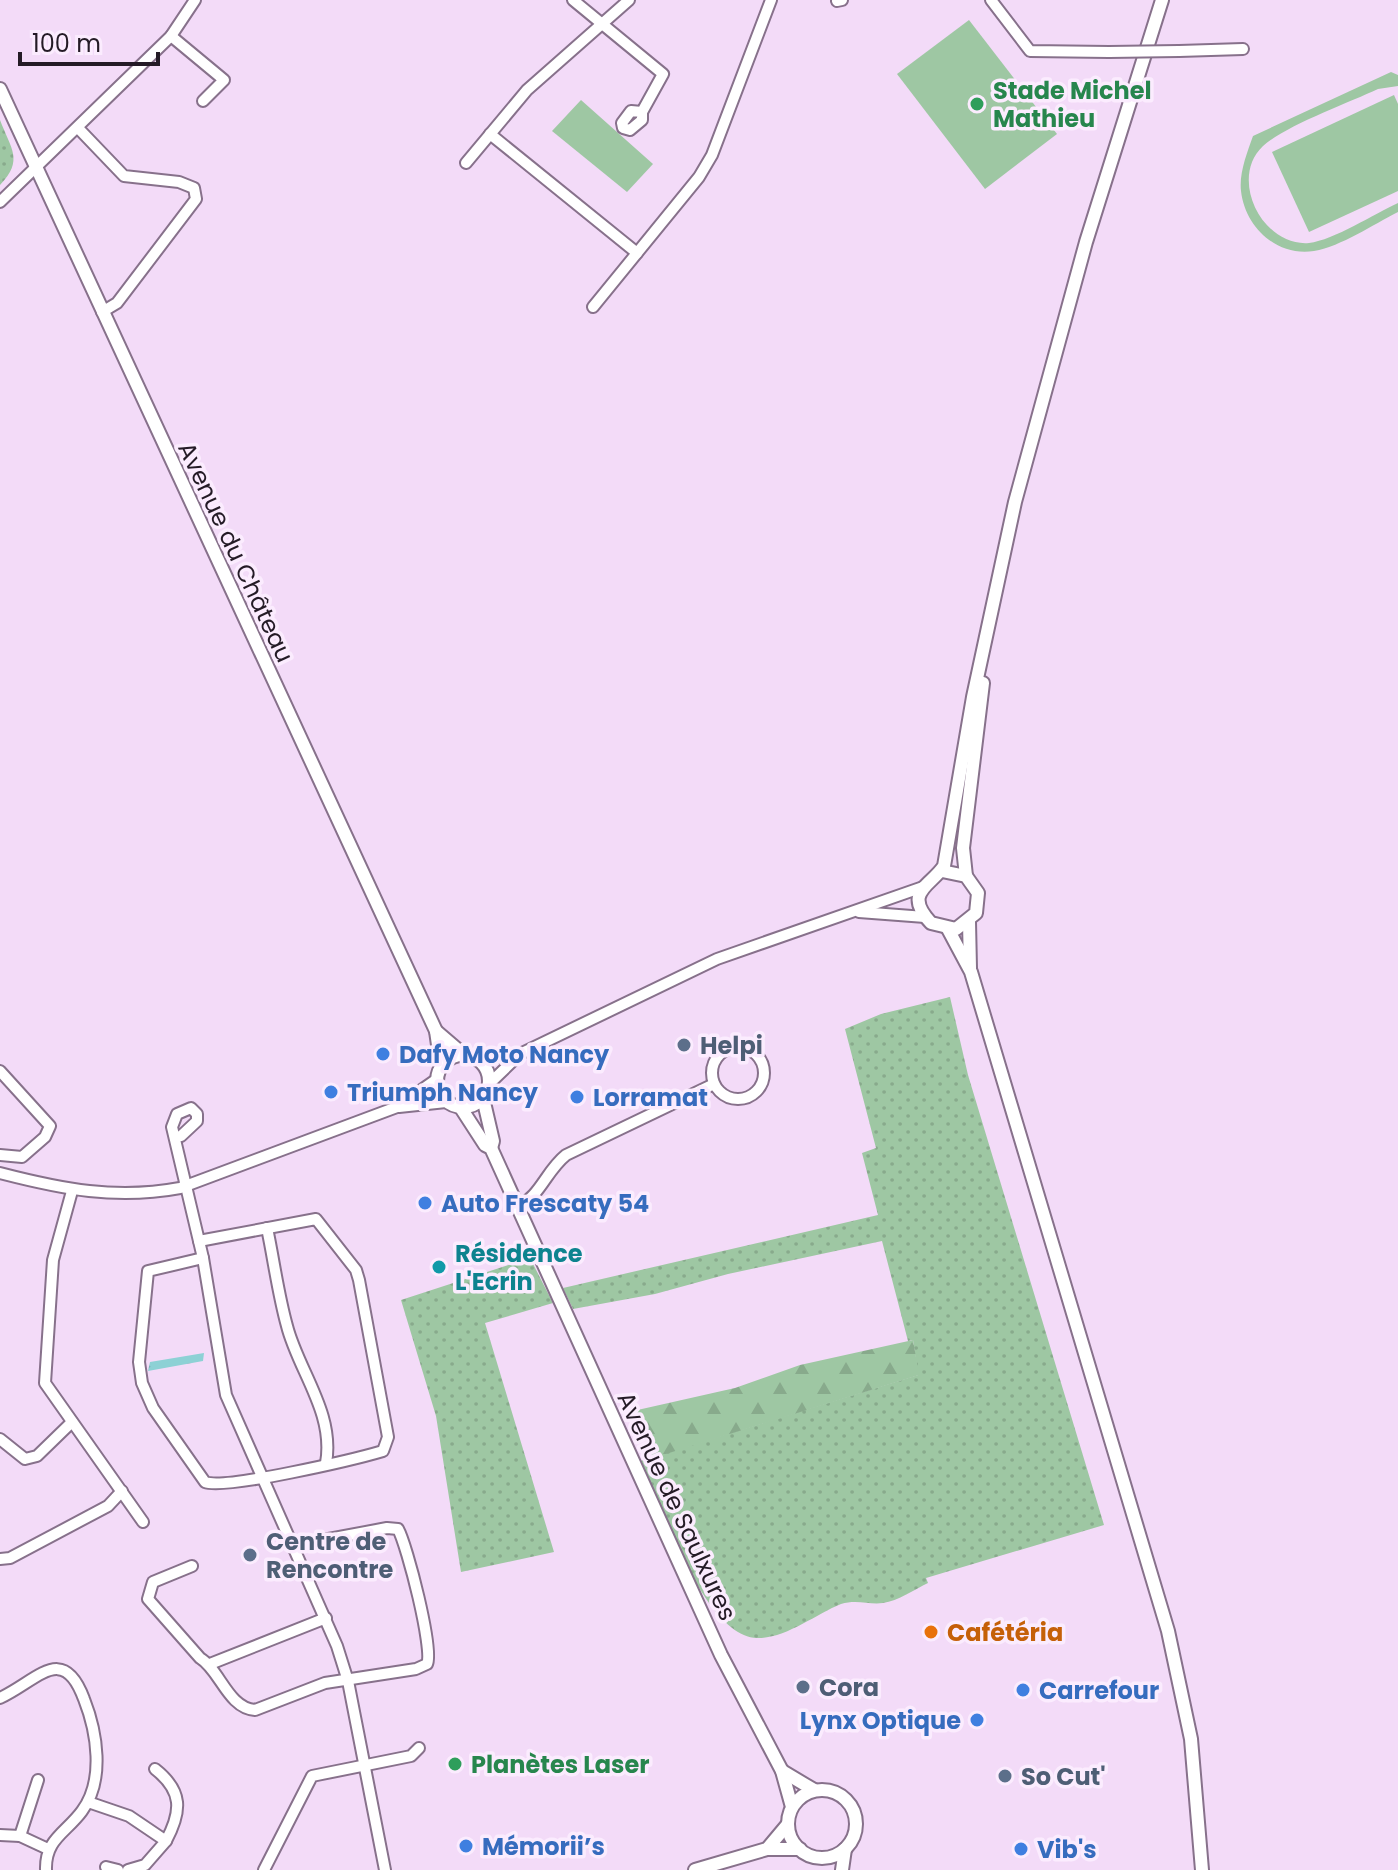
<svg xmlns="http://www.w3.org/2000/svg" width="1398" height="1870" viewBox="0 0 1398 1870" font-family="Poppins,sans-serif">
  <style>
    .grass { fill: url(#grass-dots) }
    .forest { fill: url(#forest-firs) }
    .park { fill: #9ec7a3 }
    .water { fill: url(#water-ripples) }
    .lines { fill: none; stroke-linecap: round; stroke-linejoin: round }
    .minor-casing { stroke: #87718b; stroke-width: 14 }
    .major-casing { stroke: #87718b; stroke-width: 16 }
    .minor { stroke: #fff; stroke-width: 10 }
    .major { stroke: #fff; stroke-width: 12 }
    .minor-bridge-casing { stroke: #87718b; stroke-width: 14; stroke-linecap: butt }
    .minor-bridge { stroke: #fff; stroke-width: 10 }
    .leisure-dot { fill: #2e9e5b; stroke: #fbecfe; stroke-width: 3 }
    .service-dot { fill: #5c6f8a; stroke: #fbecfe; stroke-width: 3 }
    .shop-dot { fill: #3f7fe0; stroke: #fbecfe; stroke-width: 3 }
    .culture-dot { fill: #0f9aa8; stroke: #fbecfe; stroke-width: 3 }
    .food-dot { fill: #e8710a; stroke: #fbecfe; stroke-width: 3 }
    .labels { text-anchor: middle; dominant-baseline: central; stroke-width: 7; stroke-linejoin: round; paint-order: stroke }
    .leisure-label { font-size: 24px; font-weight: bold; fill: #27864d; stroke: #fbecfe; text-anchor: start }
    .street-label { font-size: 24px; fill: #241b26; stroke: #fbecfe }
    .service-label { font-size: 24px; font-weight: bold; fill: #4e5e75; stroke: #fbecfe; text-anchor: start }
    .shop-label { font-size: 24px; font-weight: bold; fill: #366cbe; stroke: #fbecfe; text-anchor: start }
    .culture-label { font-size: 24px; font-weight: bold; fill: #0d838f; stroke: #fbecfe; text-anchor: start }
    .food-label { font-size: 24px; font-weight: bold; fill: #c56008; stroke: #fbecfe; text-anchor: start }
  </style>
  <defs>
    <pattern id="grass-dots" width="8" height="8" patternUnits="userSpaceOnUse" patternTransform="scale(2)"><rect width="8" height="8" fill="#9ec7a3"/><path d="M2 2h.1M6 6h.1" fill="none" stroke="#88aa8c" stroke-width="1.8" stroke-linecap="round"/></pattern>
    <pattern id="forest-firs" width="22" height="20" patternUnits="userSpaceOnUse" patternTransform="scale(2)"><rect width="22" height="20" fill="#9ec7a3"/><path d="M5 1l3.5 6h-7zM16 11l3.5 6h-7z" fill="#88aa8c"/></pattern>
    <pattern id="water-ripples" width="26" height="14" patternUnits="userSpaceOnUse" patternTransform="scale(2)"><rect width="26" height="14" fill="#8dd1d5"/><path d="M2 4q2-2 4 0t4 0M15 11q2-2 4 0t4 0" fill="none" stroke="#7ab3b7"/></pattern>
  </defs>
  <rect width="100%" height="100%" fill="#f3dbf8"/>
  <g class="grass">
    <path d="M 0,120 C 11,149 24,160 0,185 Z"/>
    <path d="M 950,997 L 968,1075 L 1104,1525 L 926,1578 L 928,1583 C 915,1589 898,1601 883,1603 C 869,1605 857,1599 841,1604 C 816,1614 785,1639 757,1638 C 705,1637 659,1503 640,1461 L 918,1375 L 913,1340 L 908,1341 L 882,1241 L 728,1274 L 655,1294 L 573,1309 L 563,1288 L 878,1215 L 862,1153 L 876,1148 L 845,1029 L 881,1014 Z"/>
    <path d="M 530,1258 L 553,1303 L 485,1323 L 554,1552 L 461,1572 L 436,1416 L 401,1300 Z"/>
  </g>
  <path class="forest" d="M 913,1340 L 919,1375 L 653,1458 L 633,1411 L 735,1388 L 800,1365 Z"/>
  <g class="park">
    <path d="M 969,20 L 1057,134 L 985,189 L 897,74 Z"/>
    <path d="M 1391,72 L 1398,75 L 1398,86 L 1378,89 C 1348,103 1285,126 1263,146 C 1228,179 1263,247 1309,243 C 1334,240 1374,214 1398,203 L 1398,212 C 1372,225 1342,246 1314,251 C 1277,257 1245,227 1241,191 C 1239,173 1247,153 1253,136 Z"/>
    <path d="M 1394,95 L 1398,104 L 1398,191 L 1309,232 L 1272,152 Z"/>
    <path d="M 581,100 L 653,164 L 627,192 L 552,131 Z"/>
  </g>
  <path class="water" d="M 204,1353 L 203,1361 L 148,1371 L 150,1362 Z"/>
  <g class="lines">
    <defs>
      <g id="minor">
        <path d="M 573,0 L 663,74 L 642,112 L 642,120 L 630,130 L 623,128 L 622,123 L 631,111 L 642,112"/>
        <path d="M 991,0 L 1030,51 L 1109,52"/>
        <path d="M 837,1 L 842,0"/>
        <path d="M 171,36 L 224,80 L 203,101"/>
        <path d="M 1179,51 L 1243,49"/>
        <path d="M 78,128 L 124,176 L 179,182 L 194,188 L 196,199 L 117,303 L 102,312"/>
        <path d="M 490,134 L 637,253"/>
        <path d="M 466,163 L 527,90 L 629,0"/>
        <path d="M 0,202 L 171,36 L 195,0"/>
        <path d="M 593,307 L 699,177 L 712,155 L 771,0"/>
        <path d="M 859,912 L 925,917"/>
        <circle cx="738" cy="1073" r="26"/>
        <path d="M 478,1060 L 522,1053 L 717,959 L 923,887"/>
        <path d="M 0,1071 L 50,1126 L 45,1137 L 22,1157 L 0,1155"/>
        <path d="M 489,1084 L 520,1054"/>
        <path d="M 399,1107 L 446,1102"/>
        <path d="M 175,1137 L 181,1136 L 197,1121 L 197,1114 L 191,1108 L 177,1114 L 172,1127 L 203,1258 L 226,1395 L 337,1646 L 348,1681 L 385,1870"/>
        <path d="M 0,1173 C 62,1189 116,1200 180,1188 L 397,1107 L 437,1079"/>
        <path d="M 72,1191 L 53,1260 L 45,1383 L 143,1522"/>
        <path d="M 518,1207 C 541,1195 546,1171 566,1155 L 714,1084"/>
        <path d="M 267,1228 C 274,1261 278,1294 287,1326 C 298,1370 335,1413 326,1463"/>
        <path d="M 199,1241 L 316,1219 L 356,1270 L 359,1280 L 388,1437 L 383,1451 C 356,1459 225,1490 205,1482 L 153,1408 L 142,1383 L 139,1362 L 148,1271 L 203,1258"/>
        <path d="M 0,1439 L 25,1459 L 37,1456 L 72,1422"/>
        <path d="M 0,1559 L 10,1558 L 108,1506 L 122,1491"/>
        <path d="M 192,1566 L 153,1582 L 148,1599 L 200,1658 C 220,1670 228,1708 255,1710 L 325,1683 L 416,1669 L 427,1664 C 434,1650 407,1545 398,1529 L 387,1528 L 307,1543 L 295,1550"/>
        <path d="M 210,1664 L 326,1618"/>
        <path d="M 0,1698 C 37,1681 63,1642 84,1699 C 97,1732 105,1780 82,1811 C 66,1833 45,1839 46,1870"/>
        <path d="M 155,1769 C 183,1791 182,1811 166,1841"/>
        <path d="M 88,1802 L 129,1816 L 166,1841 L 145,1865 L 128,1870"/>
        <path d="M 0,1835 L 20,1836 L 48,1849"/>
        <path d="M 20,1836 L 38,1780"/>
        <path d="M 106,1867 L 118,1870"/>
        <path d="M 264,1870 L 312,1776 L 411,1756 L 419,1748"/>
      </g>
      <g id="major">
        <path d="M 0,89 L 436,1031 L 441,1066"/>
        <path d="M 942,871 L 966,876 L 978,893 L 976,913 L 956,929 L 931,923 C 902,892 931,886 944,866 L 973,697 L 1015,502 L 1086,242 L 1162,0"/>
        <path d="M 966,876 L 963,848 L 983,683"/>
        <path d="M 969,922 L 970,968"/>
        <path d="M 948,929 L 971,972 L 1168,1631 L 1191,1739 L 1202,1870"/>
        <path d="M 436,1031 L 464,1055"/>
        <circle cx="463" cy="1081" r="26"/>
        <path d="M 483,1098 L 493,1141 L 491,1148"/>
        <path d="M 461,1108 L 485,1145 L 491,1148 L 721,1655 L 782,1771 L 792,1807"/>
        <path d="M 782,1771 L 814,1790"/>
        <circle cx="822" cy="1824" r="34"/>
        <path d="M 767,1849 L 788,1824"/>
        <path d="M 695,1870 L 767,1849 L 800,1849"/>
        <path d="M 842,1870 L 845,1849"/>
      </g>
    </defs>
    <use href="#minor" class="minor-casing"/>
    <use href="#major" class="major-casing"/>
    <use href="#minor" class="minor"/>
    <use href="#major" class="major"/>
    <defs>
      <path id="minor-bridge" d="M 1109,52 L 1179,51"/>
    </defs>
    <use href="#minor-bridge" class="minor-bridge-casing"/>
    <use href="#minor-bridge" class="minor-bridge"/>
  </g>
  <g class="leisure-dot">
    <circle cx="977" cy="104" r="8"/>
    <circle cx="455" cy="1764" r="8"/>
  </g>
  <g class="service-dot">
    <circle cx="684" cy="1045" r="8"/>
    <circle cx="250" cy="1555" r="8"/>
    <circle cx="803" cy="1687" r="8"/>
    <circle cx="1005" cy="1776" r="8"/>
  </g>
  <g class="shop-dot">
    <circle cx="383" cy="1054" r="8"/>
    <circle cx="331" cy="1092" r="8"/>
    <circle cx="577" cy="1097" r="8"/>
    <circle cx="425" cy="1203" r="8"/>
    <circle cx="1023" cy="1690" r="8"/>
    <circle cx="977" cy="1720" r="8"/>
    <circle cx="466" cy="1846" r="8"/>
    <circle cx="1021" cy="1849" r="8"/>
  </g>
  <circle class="culture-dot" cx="439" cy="1267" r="8"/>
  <circle class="food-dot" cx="931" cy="1632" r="8"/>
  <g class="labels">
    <g class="leisure-label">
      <text x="993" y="90">Stade Michel<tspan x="993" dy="28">Mathieu</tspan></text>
      <text x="471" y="1764">Planètes Laser</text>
    </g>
    <g class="street-label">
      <text transform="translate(236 552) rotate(65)">Avenue du Château</text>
      <text transform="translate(677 1506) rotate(65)">Avenue de Saulxures</text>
    </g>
    <g class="service-label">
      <text x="700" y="1045">Helpi</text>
      <text x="266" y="1541">Centre de<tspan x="266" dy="28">Rencontre</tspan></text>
      <text x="819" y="1687">Cora</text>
      <text x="1021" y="1776">So Cut'</text>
    </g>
    <g class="shop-label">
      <text x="399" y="1054">Dafy Moto Nancy</text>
      <text x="347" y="1092">Triumph Nancy</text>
      <text x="593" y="1097">Lorramat</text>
      <text x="441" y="1203">Auto Frescaty 54</text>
      <text x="1039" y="1690">Carrefour</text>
      <text x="961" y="1720" text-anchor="end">Lynx Optique</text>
      <text x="482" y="1846">Mémorii’s</text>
      <text x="1037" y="1849">Vib's</text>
    </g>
    <g class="culture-label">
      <text x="455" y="1253">Résidence<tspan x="455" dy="28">L'Ecrin</tspan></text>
    </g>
    <g class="food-label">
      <text x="947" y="1632">Cafétéria</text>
    </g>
  </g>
  <path d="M20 52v12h138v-12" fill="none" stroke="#241b26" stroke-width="4"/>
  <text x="32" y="52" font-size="24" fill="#241b26" stroke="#fbecfe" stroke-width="6" paint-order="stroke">100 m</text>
</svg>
